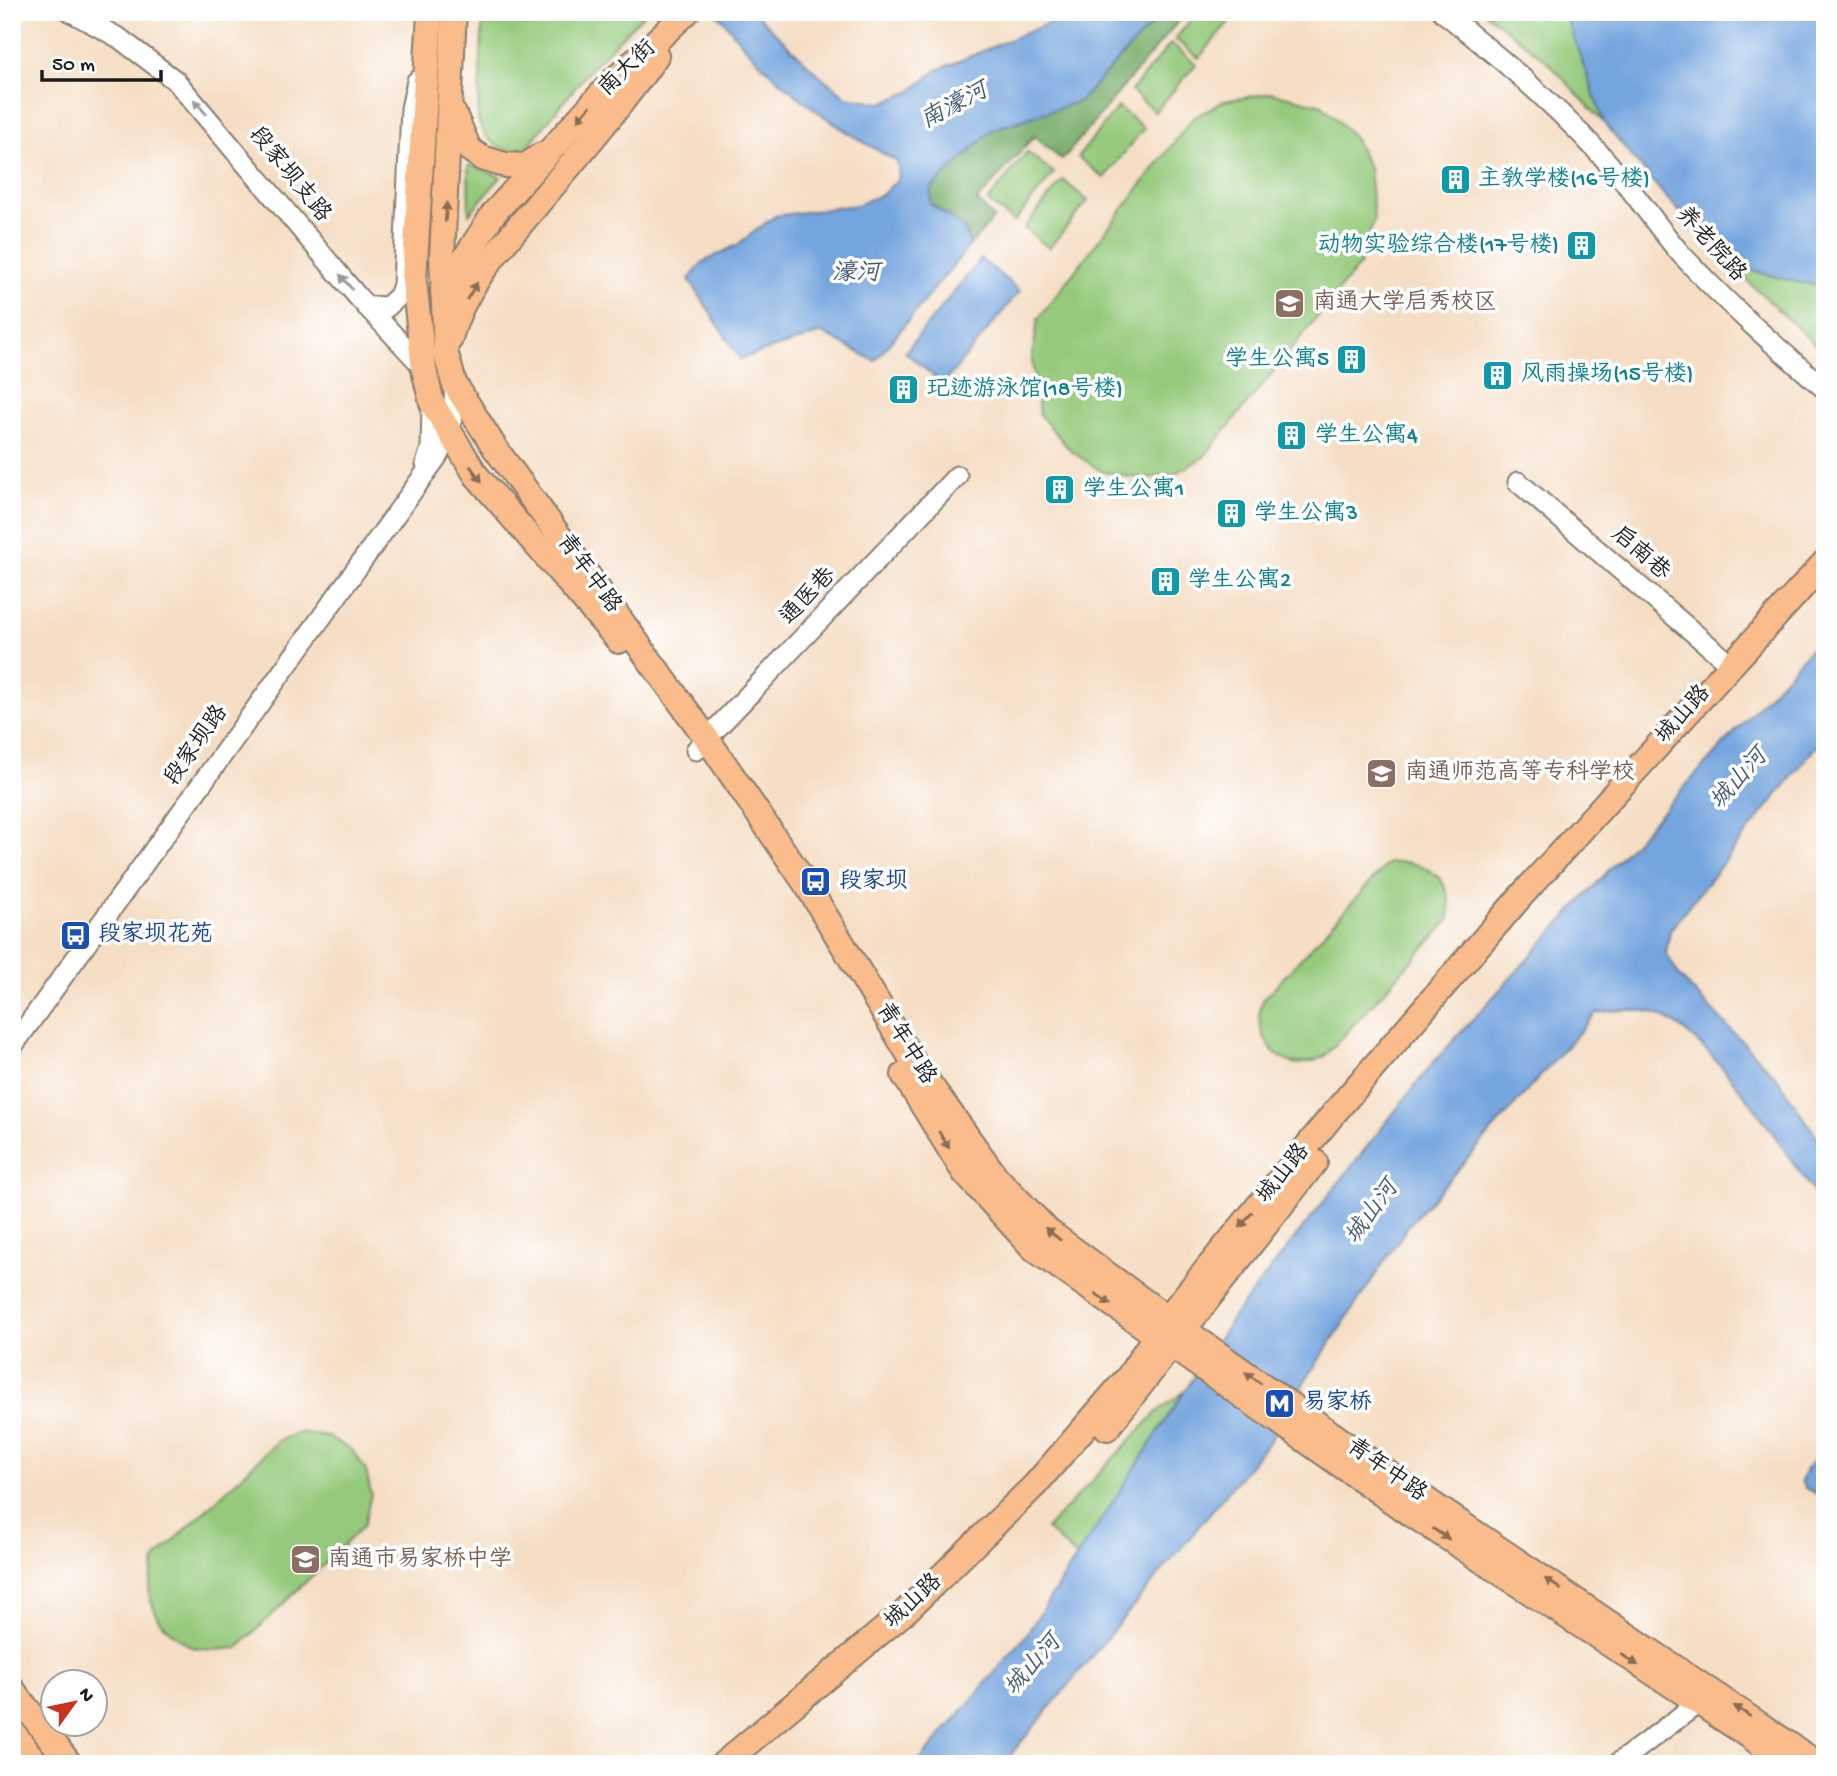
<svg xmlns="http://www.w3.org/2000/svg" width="1837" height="1776" viewBox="0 0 1837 1776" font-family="'Gochi Hand','LXGW WenKai TC',sans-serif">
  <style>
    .green { fill: #95ca7c; stroke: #58734c; stroke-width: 2 }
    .forest { fill: #78ae6c; stroke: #4a6544; stroke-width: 2 }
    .water { fill: #74a5de; stroke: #48607d; stroke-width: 2 }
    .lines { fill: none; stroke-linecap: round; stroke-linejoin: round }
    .minor-casing { stroke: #887d70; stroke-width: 23 }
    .major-casing { stroke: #887d70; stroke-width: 28 }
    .minor { stroke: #fff; stroke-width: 19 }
    .major { stroke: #f9bc8a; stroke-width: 24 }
    .oneway { fill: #999 }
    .oneway2 { fill: #8a6c53 }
    .labels { text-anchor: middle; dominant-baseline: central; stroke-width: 7; stroke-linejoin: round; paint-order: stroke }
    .street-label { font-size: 23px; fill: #1c1c1c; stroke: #fff }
    .culture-label { font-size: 23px; fill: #0d838f; stroke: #fff; text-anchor: start }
    .education-label { font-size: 23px; fill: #785e54; stroke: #fff; text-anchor: start }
    .transit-label { font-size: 23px; fill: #164399; stroke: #fff; text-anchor: start }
    .water-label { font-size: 24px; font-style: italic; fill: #445a73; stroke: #fff }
  </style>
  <rect width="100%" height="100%" fill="#fff"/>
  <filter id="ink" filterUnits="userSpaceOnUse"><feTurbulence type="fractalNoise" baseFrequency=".0143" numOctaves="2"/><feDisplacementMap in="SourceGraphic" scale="14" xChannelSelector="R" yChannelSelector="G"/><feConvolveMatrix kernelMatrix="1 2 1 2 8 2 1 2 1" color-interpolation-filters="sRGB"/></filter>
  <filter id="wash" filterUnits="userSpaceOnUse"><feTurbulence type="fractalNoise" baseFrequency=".00686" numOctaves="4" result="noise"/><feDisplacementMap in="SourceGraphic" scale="28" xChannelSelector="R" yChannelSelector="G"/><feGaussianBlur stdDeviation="1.57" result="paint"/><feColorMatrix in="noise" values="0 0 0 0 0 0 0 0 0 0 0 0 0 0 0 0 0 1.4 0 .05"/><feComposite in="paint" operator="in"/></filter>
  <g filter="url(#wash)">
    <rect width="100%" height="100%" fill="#f5dec4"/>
    <g class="green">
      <path d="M 483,12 L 646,12 L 592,67 L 528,146 C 503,156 485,143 478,119 Z"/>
      <path d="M 1197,12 L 1237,12 L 1199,58 L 1175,39 Z"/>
      <path d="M 1484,12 L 1560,12 L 1568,22 L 1604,123 L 1548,62 Z"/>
      <path d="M 1171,43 L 1196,64 L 1155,112 L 1131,91 Z"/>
      <path d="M 1272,93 L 1322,105 L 1353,136 L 1369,168 L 1374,220 L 1360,264 L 1204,457 L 1174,474 L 1144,479 L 1103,472 L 1071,451 L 1039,414 L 1032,359 L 1038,319 L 1193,118 L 1224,101 Z"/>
      <path d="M 1118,107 L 1144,128 L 1104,178 L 1078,157 Z"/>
      <path d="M 1027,152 L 1054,173 L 1014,222 L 988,201 Z"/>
      <path d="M 471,165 L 501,177 L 469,214 L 468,166 Z"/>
      <path d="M 1063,180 L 1088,201 L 1049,248 L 1024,228 Z"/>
      <path d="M 1731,265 L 1797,282 L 1825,285 L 1825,354 Z"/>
      <path d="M 1406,862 C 1439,869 1453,886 1449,920 L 1325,1056 C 1315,1061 1305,1065 1293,1063 C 1267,1056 1253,1023 1263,1000 L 1388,863 Z"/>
      <path d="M 1185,1391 L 1077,1557 L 1046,1529 L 1157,1412 Z"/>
      <path d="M 300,1432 L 327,1436 L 352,1450 L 366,1471 L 371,1494 L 364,1525 L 238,1648 L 211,1650 L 191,1647 L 171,1632 L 158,1619 L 149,1595 L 151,1577 L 156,1558 L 279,1440 Z"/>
    </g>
    <path class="forest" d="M 1163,12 L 1186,12 L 1062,160 L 1034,136 L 977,201 L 994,218 L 970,245 L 965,229 L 930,203 L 931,189 L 992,130 L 1080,101 Z"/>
    <g class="water">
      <path d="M 715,12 L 754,12 L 818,74 L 847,97 L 882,103 L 910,92 L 937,70 L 1075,12 L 1163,12 L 1080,101 L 992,130 L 931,189 L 930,203 L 965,229 L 970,245 L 875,361 L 822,333 L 740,359 L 689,279 L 703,262 L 737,245 L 775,216 L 857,205 L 883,194 L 899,178 L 897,161 C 842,132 790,95 747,49 C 735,38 728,23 715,12 Z"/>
      <path d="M 1560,12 L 1825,12 L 1825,285 L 1797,282 L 1731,265 L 1665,196 L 1604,123 L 1568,22 Z"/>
      <path d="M 981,259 L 1020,291 L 943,384 L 905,352 Z"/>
      <path d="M 1825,633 L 1825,735 L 1670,930 L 1666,953 L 1680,977 L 1777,1078 L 1825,1148 L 1825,1209 C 1787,1155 1718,1041 1659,1015 C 1641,1007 1615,1010 1596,1013 L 1408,1226 L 1307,1378 L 1271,1439 L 1003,1764 L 917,1764 L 1024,1638 L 1233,1317 L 1433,1063 Z"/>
      <path d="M 1825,1449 L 1825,1489 L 1818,1494 L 1806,1489 L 1801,1482 L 1806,1469 Z"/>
    </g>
  </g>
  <g filter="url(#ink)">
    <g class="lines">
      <defs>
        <g id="minor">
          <path d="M 71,12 L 119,38 L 176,81 L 358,297 L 427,371"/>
          <path d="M 1443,12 C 1507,63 1569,116 1622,179 C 1642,203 1660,230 1681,254 C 1726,303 1775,346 1825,389"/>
          <path d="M 366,306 L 387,307 L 399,296 L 403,285 L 411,109 L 417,81"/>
          <path d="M 426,464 L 431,448 L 432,404"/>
          <path d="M 1518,482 L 1730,664"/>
          <path d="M 696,750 L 957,476"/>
          <path d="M 12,1047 L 437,457 C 451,433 456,412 454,384"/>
          <path d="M 1617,1764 L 1709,1695"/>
        </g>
        <g id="major">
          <path d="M 430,12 L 414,280 L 424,370 L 432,403 L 476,475 L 619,641"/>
          <path d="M 454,12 L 442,256 L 446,354 L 454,383 L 495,448 L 708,740 L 808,887 L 913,1061 L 996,1177 L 1048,1231 L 1167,1318 L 1413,1491 L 1818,1764"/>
          <path d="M 454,114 L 469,149 L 482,158 L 505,165 L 526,166 L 541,155"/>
          <path d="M 443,292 L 494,213 L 610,84 L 687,12"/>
          <path d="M 450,339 C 462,288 503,245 536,206 C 577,157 619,109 656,56"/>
          <path d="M 904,1075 L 964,1172 L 1034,1249 L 1399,1506 L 1751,1737 L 1786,1764"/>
          <path d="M 1107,1428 L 1315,1162"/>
          <path d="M 12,1689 L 70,1764"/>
          <path d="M 12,1731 L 37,1764"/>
          <path d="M 723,1764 L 907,1610 L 1035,1485 L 1129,1376 L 1167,1318 L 1335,1112 L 1521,896 L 1825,562"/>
        </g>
      </defs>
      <use href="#minor" class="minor-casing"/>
      <use href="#major" class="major-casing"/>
      <use href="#minor" class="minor"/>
      <use href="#major" class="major"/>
    </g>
    <defs><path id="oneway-solid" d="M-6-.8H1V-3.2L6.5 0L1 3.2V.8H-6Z" transform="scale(1.75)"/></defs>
    <g class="oneway">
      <use href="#oneway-solid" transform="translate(200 107) rotate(-131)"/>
      <use href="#oneway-solid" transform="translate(346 282) rotate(-130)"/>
    </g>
    <g class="oneway2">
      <use href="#oneway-solid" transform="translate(584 113) rotate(132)"/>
      <use href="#oneway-solid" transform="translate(446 212) rotate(-86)"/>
      <use href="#oneway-solid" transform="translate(472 291) rotate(-58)"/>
      <use href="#oneway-solid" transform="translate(476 474) rotate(53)"/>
      <use href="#oneway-solid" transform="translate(944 1140) rotate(58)"/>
      <use href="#oneway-solid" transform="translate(1246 1220) rotate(129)"/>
      <use href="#oneway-solid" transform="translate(1053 1234) rotate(-141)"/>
      <use href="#oneway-solid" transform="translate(1103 1299) rotate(35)"/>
      <use href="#oneway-solid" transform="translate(1253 1378) rotate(-144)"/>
      <use href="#oneway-solid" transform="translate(1441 1534) rotate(34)"/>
      <use href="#oneway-solid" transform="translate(1553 1584) rotate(-146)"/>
      <use href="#oneway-solid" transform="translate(1630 1660) rotate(34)"/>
      <use href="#oneway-solid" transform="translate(1742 1711) rotate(-146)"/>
    </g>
  </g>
  <defs>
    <symbol id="building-square" viewBox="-11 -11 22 22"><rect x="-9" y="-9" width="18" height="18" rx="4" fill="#0f9aa8" stroke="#fff"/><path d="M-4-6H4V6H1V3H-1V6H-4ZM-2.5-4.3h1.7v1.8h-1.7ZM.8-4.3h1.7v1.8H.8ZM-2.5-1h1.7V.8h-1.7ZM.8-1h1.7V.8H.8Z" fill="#fff"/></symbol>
    <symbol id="school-square" viewBox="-11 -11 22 22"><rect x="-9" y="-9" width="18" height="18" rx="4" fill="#8d6e63" stroke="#fff"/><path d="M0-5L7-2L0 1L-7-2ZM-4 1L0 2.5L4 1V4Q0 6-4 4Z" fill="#fff"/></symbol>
    <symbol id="university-square" viewBox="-11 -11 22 22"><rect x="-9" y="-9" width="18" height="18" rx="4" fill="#8d6e63" stroke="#fff"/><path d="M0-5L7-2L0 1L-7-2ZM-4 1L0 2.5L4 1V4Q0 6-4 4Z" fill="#fff"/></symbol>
    <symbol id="bus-square" viewBox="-11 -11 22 22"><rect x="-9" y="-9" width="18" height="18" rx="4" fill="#1a4fb4" stroke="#fff"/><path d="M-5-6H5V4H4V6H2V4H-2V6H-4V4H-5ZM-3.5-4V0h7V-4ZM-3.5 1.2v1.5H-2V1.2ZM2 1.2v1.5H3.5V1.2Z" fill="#fff"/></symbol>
    <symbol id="metro-square" viewBox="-11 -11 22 22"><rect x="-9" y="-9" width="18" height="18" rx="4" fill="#1a4fb4" stroke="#fff"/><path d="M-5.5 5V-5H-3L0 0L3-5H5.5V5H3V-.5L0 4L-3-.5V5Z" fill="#fff"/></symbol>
  </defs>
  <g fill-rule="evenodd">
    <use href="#building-square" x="1438" y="162" width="35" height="35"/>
    <use href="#building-square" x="1564" y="228" width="35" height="35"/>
    <use href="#school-square" x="1272" y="286" width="35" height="35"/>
    <use href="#building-square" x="1334" y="342" width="35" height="35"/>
    <use href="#building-square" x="1480" y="358" width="35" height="35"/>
    <use href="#building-square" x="886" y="372" width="35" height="35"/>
    <use href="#building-square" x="1274" y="418" width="35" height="35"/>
    <use href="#building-square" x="1042" y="472" width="35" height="35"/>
    <use href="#building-square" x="1214" y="496" width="35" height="35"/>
    <use href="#building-square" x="1148" y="564" width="35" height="35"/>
    <use href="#university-square" x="1364" y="756" width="35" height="35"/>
    <use href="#bus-square" x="798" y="864" width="35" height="35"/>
    <use href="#bus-square" x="58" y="918" width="35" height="35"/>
    <use href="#metro-square" x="1262" y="1386" width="35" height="35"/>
    <use href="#school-square" x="288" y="1542" width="35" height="35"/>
  </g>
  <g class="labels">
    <g class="street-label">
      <text transform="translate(628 69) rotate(-44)">南大街</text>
      <text transform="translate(289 175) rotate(51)">段家坝支路</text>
      <text transform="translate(1710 245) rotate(48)">养老院路</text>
      <text transform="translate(1640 554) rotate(41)">启南巷</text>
      <text transform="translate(588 574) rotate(54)">青年中路</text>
      <text transform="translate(809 597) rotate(-47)">通医巷</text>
      <text transform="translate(1684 715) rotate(-48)">城山路</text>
      <text transform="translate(197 746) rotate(-55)">段家坝路</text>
      <text transform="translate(905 1044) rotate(58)">青年中路</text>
      <text transform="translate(1284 1174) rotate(-51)">城山路</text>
      <text transform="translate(1386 1471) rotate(35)">青年中路</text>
      <text transform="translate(914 1602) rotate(-43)">城山路</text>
    </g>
    <g class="culture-label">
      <text x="1478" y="180">主教学楼(16号楼)</text>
      <text x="1559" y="246" text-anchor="end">动物实验综合楼(17号楼)</text>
      <text x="1329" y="360" text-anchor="end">学生公寓5</text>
      <text x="1521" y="375">风雨操场(15号楼)</text>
      <text x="927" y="390">玘迹游泳馆(18号楼)</text>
      <text x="1315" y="436">学生公寓4</text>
      <text x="1083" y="490">学生公寓1</text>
      <text x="1254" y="514">学生公寓3</text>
      <text x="1188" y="581">学生公寓2</text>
    </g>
    <g class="education-label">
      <text x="1313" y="303">南通大学启秀校区</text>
      <text x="1405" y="773">南通师范高等专科学校</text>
      <text x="328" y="1560">南通市易家桥中学</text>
    </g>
    <g class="transit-label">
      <text x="839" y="882">段家坝</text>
      <text x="98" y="935">段家坝花苑</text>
      <text x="1303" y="1403">易家桥</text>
    </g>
    <g class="water-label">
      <text transform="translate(955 107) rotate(-28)">南濠河</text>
      <text x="856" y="274">濠河</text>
      <text transform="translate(1740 780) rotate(-48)">城山河</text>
      <text transform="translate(1373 1213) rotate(-54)">城山河</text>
      <text transform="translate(1034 1666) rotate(-49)">城山河</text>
    </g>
  </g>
  <rect width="1837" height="1776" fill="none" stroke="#fff" stroke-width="42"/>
  <g transform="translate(74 1703) rotate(57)"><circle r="33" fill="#ffffff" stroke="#a4a4a4" stroke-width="2"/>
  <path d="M0-5L12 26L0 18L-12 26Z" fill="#c8321e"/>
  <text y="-10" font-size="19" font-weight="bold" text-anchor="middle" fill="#1c1c1c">N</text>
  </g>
  <path d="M42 70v10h119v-10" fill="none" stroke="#1c1c1c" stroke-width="3.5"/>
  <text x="52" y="70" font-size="21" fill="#1c1c1c" stroke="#ffffff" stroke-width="5" paint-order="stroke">50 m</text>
</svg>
